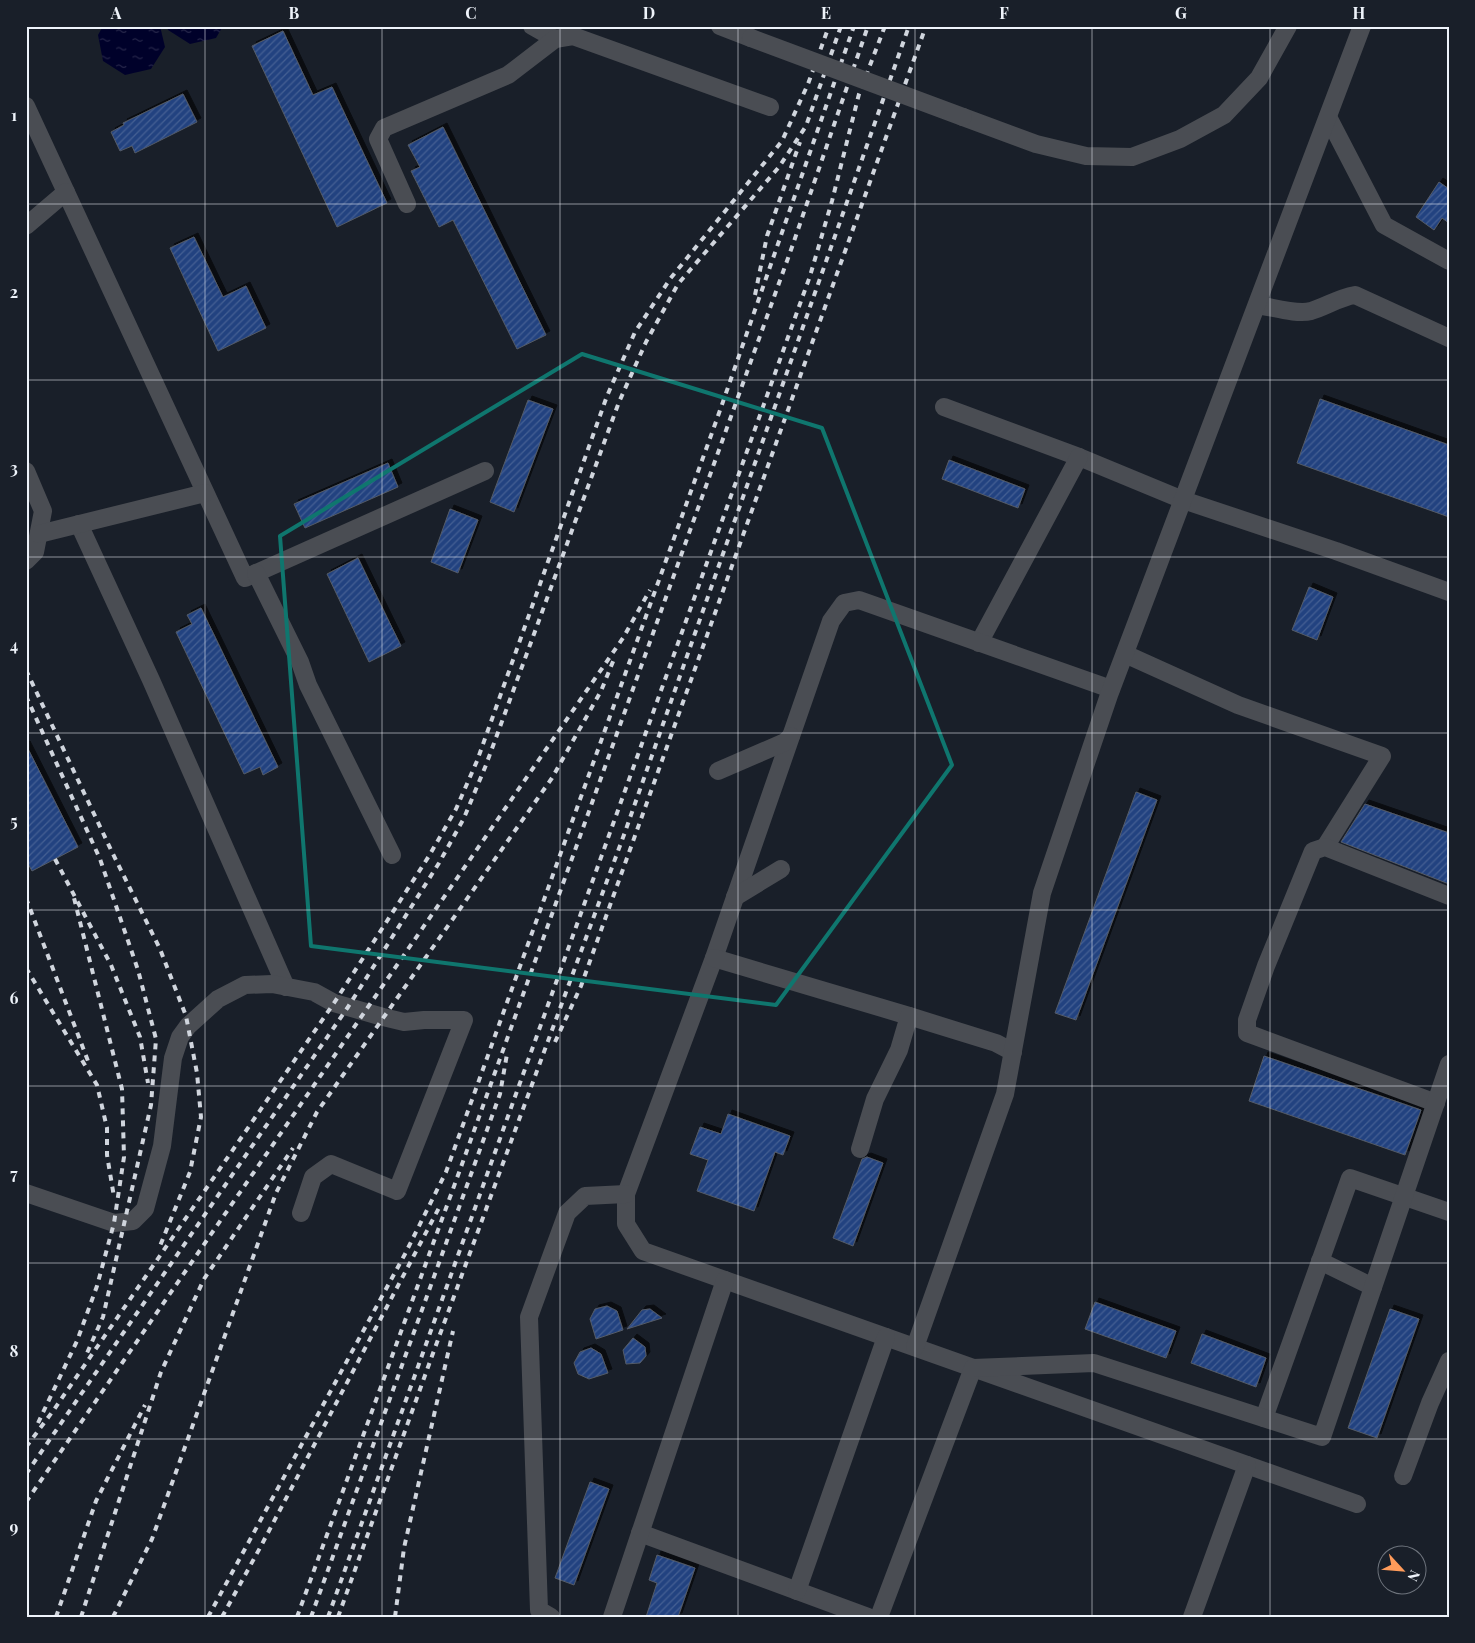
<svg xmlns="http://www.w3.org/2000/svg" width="1475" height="1643" viewBox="0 0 1475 1643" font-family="'Playfair Display',serif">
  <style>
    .water { fill: url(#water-ripples) }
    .building { fill: url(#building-hatch); stroke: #545b67; filter: url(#shadow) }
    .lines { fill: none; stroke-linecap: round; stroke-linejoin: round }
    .minor { stroke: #4a4d53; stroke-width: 18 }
    .rail { stroke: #d0d5dd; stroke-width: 4; stroke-dasharray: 6 6; stroke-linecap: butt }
    .minor-bridge { stroke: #4a4d53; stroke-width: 18 }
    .marked { fill: none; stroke: #0f766e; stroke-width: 4; stroke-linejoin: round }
    .grid { fill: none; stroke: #eef3fa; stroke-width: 1; stroke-opacity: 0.55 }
    .neatline { fill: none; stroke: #eef3fa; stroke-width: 2 }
    .grid-label { font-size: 16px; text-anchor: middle; font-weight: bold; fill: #eef3fa }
  </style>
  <defs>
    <pattern id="water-ripples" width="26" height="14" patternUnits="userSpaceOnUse" patternTransform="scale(1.25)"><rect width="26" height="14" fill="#00012a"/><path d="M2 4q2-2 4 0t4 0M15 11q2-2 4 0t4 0" fill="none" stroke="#26264a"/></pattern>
    <pattern id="building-hatch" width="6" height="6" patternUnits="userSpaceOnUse" patternTransform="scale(1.25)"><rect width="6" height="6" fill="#234380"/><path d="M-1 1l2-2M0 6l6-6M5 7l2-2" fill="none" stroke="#435f93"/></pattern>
    <filter id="shadow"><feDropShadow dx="4" dy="-4" stdDeviation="0" flood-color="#0009"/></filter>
  </defs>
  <rect width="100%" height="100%" fill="#191f29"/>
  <g class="water">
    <path d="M 103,26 L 160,26 L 165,47 L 151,69 L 125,75 L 103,61 L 98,35 Z"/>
    <path d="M 167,26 L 223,26 L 216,38 L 190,44 L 168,30 Z"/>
  </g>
  <g class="building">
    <path d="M 283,31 L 313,95 L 332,87 L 387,203 L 337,227 L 252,46 Z"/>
    <path d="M 183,94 L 197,122 L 135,153 L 132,146 L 120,151 L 111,132 L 124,125 L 123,123 Z"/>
    <path d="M 443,127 L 546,335 L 517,349 L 453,220 L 439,227 L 411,171 L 420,167 L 408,145 Z"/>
    <path d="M 1439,182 L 1449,189 L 1449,223 L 1442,218 L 1434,230 L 1416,217 Z"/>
    <path d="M 194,237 L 223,297 L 246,286 L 266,328 L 218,351 L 170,248 Z"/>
    <path d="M 1320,399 L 1449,445 L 1449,517 L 1297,463 Z"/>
    <path d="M 528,400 L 553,409 L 514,512 L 490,502 Z"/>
    <path d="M 949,460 L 1025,489 L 1018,508 L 942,479 Z"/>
    <path d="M 388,463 L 398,487 L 305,528 L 294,504 Z"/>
    <path d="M 450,509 L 478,520 L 458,573 L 431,562 Z"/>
    <path d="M 358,558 L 401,646 L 369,662 L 327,574 Z"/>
    <path d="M 1309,587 L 1333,597 L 1317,640 L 1292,630 Z"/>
    <path d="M 201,608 L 278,767 L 263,775 L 260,767 L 244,774 L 176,632 L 192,624 L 187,615 Z"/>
    <path d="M 26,745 L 78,847 L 32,871 L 26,860 Z"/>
    <path d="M 1136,792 L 1157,800 L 1076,1020 L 1055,1013 Z"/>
    <path d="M 1365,804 L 1449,833 L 1449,884 L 1341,842 Z"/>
    <path d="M 1264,1056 L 1421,1110 L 1405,1155 L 1249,1101 Z"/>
    <path d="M 728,1114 L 790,1136 L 783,1155 L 775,1152 L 754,1211 L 697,1191 L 708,1160 L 690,1154 L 700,1127 L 721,1134 Z"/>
    <path d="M 867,1157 L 883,1163 L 853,1246 L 833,1238 L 862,1159 Z"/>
    <path d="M 1095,1302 L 1176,1331 L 1166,1358 L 1085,1329 Z"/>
    <path d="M 607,1306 L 617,1311 L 623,1330 L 596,1339 L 590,1319 L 595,1309 Z"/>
    <path d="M 650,1309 L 662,1318 L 627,1329 L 642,1310 Z"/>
    <path d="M 1390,1309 L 1419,1319 L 1377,1438 L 1348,1428 Z"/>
    <path d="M 1202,1334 L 1266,1358 L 1256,1387 L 1191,1363 Z"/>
    <path d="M 633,1338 L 645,1347 L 646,1356 L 640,1363 L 626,1364 L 623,1350 Z"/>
    <path d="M 591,1348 L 601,1354 L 608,1373 L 589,1379 L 578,1374 L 574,1363 L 580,1352 Z"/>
    <path d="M 590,1482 L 609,1489 L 574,1585 L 555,1578 Z"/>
    <path d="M 657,1555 L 695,1568 L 678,1617 L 646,1617 L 657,1583 L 649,1580 Z"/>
  </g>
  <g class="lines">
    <g class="minor">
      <path d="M 532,26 L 555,39"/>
      <path d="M 720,26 L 751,38"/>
      <path d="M 26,106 L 245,578 L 485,471"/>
      <path d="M 963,117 L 1036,144 L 1086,156 L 1132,157 L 1180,139 L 1224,115 L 1259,78 L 1288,26"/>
      <path d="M 1328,117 L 1384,225 L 1449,261"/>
      <path d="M 407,204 L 378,139 L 384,128 L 508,75 L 555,39 L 573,36 L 770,107"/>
      <path d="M 26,226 L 66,192"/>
      <path d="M 1257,305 C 1272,307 1297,315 1311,311 C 1327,306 1338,298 1355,295 L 1449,338"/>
      <path d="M 944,407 L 1079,457 L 1183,500 L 1336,551 L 1449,592"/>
      <path d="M 26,471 L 43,511 L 35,552 L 26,561"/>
      <path d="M 79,524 L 151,680 L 286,987"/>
      <path d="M 39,534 L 205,493"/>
      <path d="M 256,573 L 300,662 L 308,685 L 392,855"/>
      <path d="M 979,643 L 1079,457"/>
      <path d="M 1125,654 L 1238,705 L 1382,756 L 1325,847"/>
      <path d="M 1111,689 L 859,600 L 844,603 L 831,621 L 714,958 L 626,1194 L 626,1224 L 643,1251 L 1357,1504"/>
      <path d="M 718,771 L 785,742 L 791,736"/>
      <path d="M 735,897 L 781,869"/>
      <path d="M 714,958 L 909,1016 L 996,1043 L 1013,1052"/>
      <path d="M 1436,1103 L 1247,1033 L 1247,1020 L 1266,966 L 1313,851 L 1325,847 L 1449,896"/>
      <path d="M 860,1149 L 875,1099 L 899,1050 L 909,1016"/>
      <path d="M 26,1193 L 114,1223 L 133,1221 L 145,1209 L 162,1146 L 173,1058 L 180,1037 L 188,1026 L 218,999 L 245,985 L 272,984 L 314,992 L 334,1003 L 383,1017 L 404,1022 L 424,1020 L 464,1020 L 397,1191 L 331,1164 L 313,1177 L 301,1213"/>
      <path d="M 1320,1261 L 1373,1287"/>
      <path d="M 915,1347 L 1005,1094 L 1042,893 L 1109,695 L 1362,26"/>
      <path d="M 1264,1418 L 1350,1178 L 1449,1212"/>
      <path d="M 1403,1476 L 1430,1403 L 1449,1361"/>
      <path d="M 640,1533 L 868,1617"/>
      <path d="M 797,1591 L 886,1337"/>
      <path d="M 551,1617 L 539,1610 L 529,1317 L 567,1213 L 585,1196 L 626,1194"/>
      <path d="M 612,1617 L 725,1280"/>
      <path d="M 879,1617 L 973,1368 L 1094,1363 L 1322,1437 L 1449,1064"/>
      <path d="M 1192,1617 L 1247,1465"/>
    </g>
    <g class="rail">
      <path d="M 755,295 L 767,236 L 800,142"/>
      <path d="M 26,670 L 112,852 L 160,949 L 186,1016 L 197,1073 L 201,1117 L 190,1172 L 160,1246"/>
      <path d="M 26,696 L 100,859 L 138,970 L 156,1039 L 151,1105 L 103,1317 L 87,1353"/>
      <path d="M 55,859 L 111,965 L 140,1037 L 148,1083"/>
      <path d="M 26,898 L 88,1061"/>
      <path d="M 26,968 L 97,1085 L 107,1128 L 107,1155 L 114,1197"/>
      <path d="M 555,1042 L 581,986 L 926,26"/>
      <path d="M 38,1423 L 77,1341 L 97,1286 L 114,1223 L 124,1157 L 122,1089 L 73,894"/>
      <path d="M 26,1447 L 53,1411 L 334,1003 L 429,856 L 456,809 L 477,761 L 607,396 L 635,332 L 670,279 L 782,141 L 808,84 L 829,26"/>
      <path d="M 26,1474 L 348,1007 L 439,863 L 464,818 L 486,765 L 619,402 L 646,342 L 678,284 L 779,167 L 806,126 L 841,26"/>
      <path d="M 26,1502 L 623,638 L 650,590"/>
      <path d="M 56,1617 L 96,1501 L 145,1405"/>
      <path d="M 81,1617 L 161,1372 L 204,1279 L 293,1148"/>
      <path d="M 113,1617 L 152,1539 L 276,1193 L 317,1112 L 552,778 L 601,691 L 614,659"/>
      <path d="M 208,1617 L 405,1254 L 446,1172 L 718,416 L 854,26"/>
      <path d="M 222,1617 L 261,1546 L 441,1204"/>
      <path d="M 297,1617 L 461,1167 L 792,247 L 868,26"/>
      <path d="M 311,1617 L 500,1094 L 507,1054"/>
      <path d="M 328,1617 L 810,276 L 832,201 L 859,94 L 885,26"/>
      <path d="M 338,1617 L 432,1356 L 625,832 L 909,26"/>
      <path d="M 395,1617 L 404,1548 L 453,1331"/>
    </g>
    <path class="minor-bridge" d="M 751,38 L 963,117"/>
  </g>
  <path class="marked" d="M 582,354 L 822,428 L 952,765 L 776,1005 L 311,946 L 280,536 Z"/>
  <path class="grid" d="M 205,26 L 205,1617M 382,26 L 382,1617M 560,26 L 560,1617M 738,26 L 738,1617M 915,26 L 915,1617M 1092,26 L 1092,1617M 1270,26 L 1270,1617M 26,204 L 1449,204M 26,380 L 1449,380M 26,557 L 1449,557M 26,733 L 1449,733M 26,910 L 1449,910M 26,1086 L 1449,1086M 26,1263 L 1449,1263M 26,1439 L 1449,1439"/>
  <rect width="1475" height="1643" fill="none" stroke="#191f29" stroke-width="55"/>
  <g transform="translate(1402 1570) rotate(116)"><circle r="24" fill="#191f29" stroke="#6e747d"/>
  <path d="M0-4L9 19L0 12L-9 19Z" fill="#ff9b5a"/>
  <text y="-8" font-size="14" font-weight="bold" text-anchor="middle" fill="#eef3fa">N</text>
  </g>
  <rect x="28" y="28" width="1420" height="1588" class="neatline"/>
  <g class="grid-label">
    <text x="116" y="19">A</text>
    <text x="294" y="19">B</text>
    <text x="471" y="19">C</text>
    <text x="649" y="19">D</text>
    <text x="826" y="19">E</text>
    <text x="1004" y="19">F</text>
    <text x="1181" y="19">G</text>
    <text x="1359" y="19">H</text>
    <text x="14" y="121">1</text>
    <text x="14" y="298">2</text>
    <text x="14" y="474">3</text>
    <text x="14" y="651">4</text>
    <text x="14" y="827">5</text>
    <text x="14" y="1004">6</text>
    <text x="14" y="1180">7</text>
    <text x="14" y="1357">8</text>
    <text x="14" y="1533">9</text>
  </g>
</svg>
